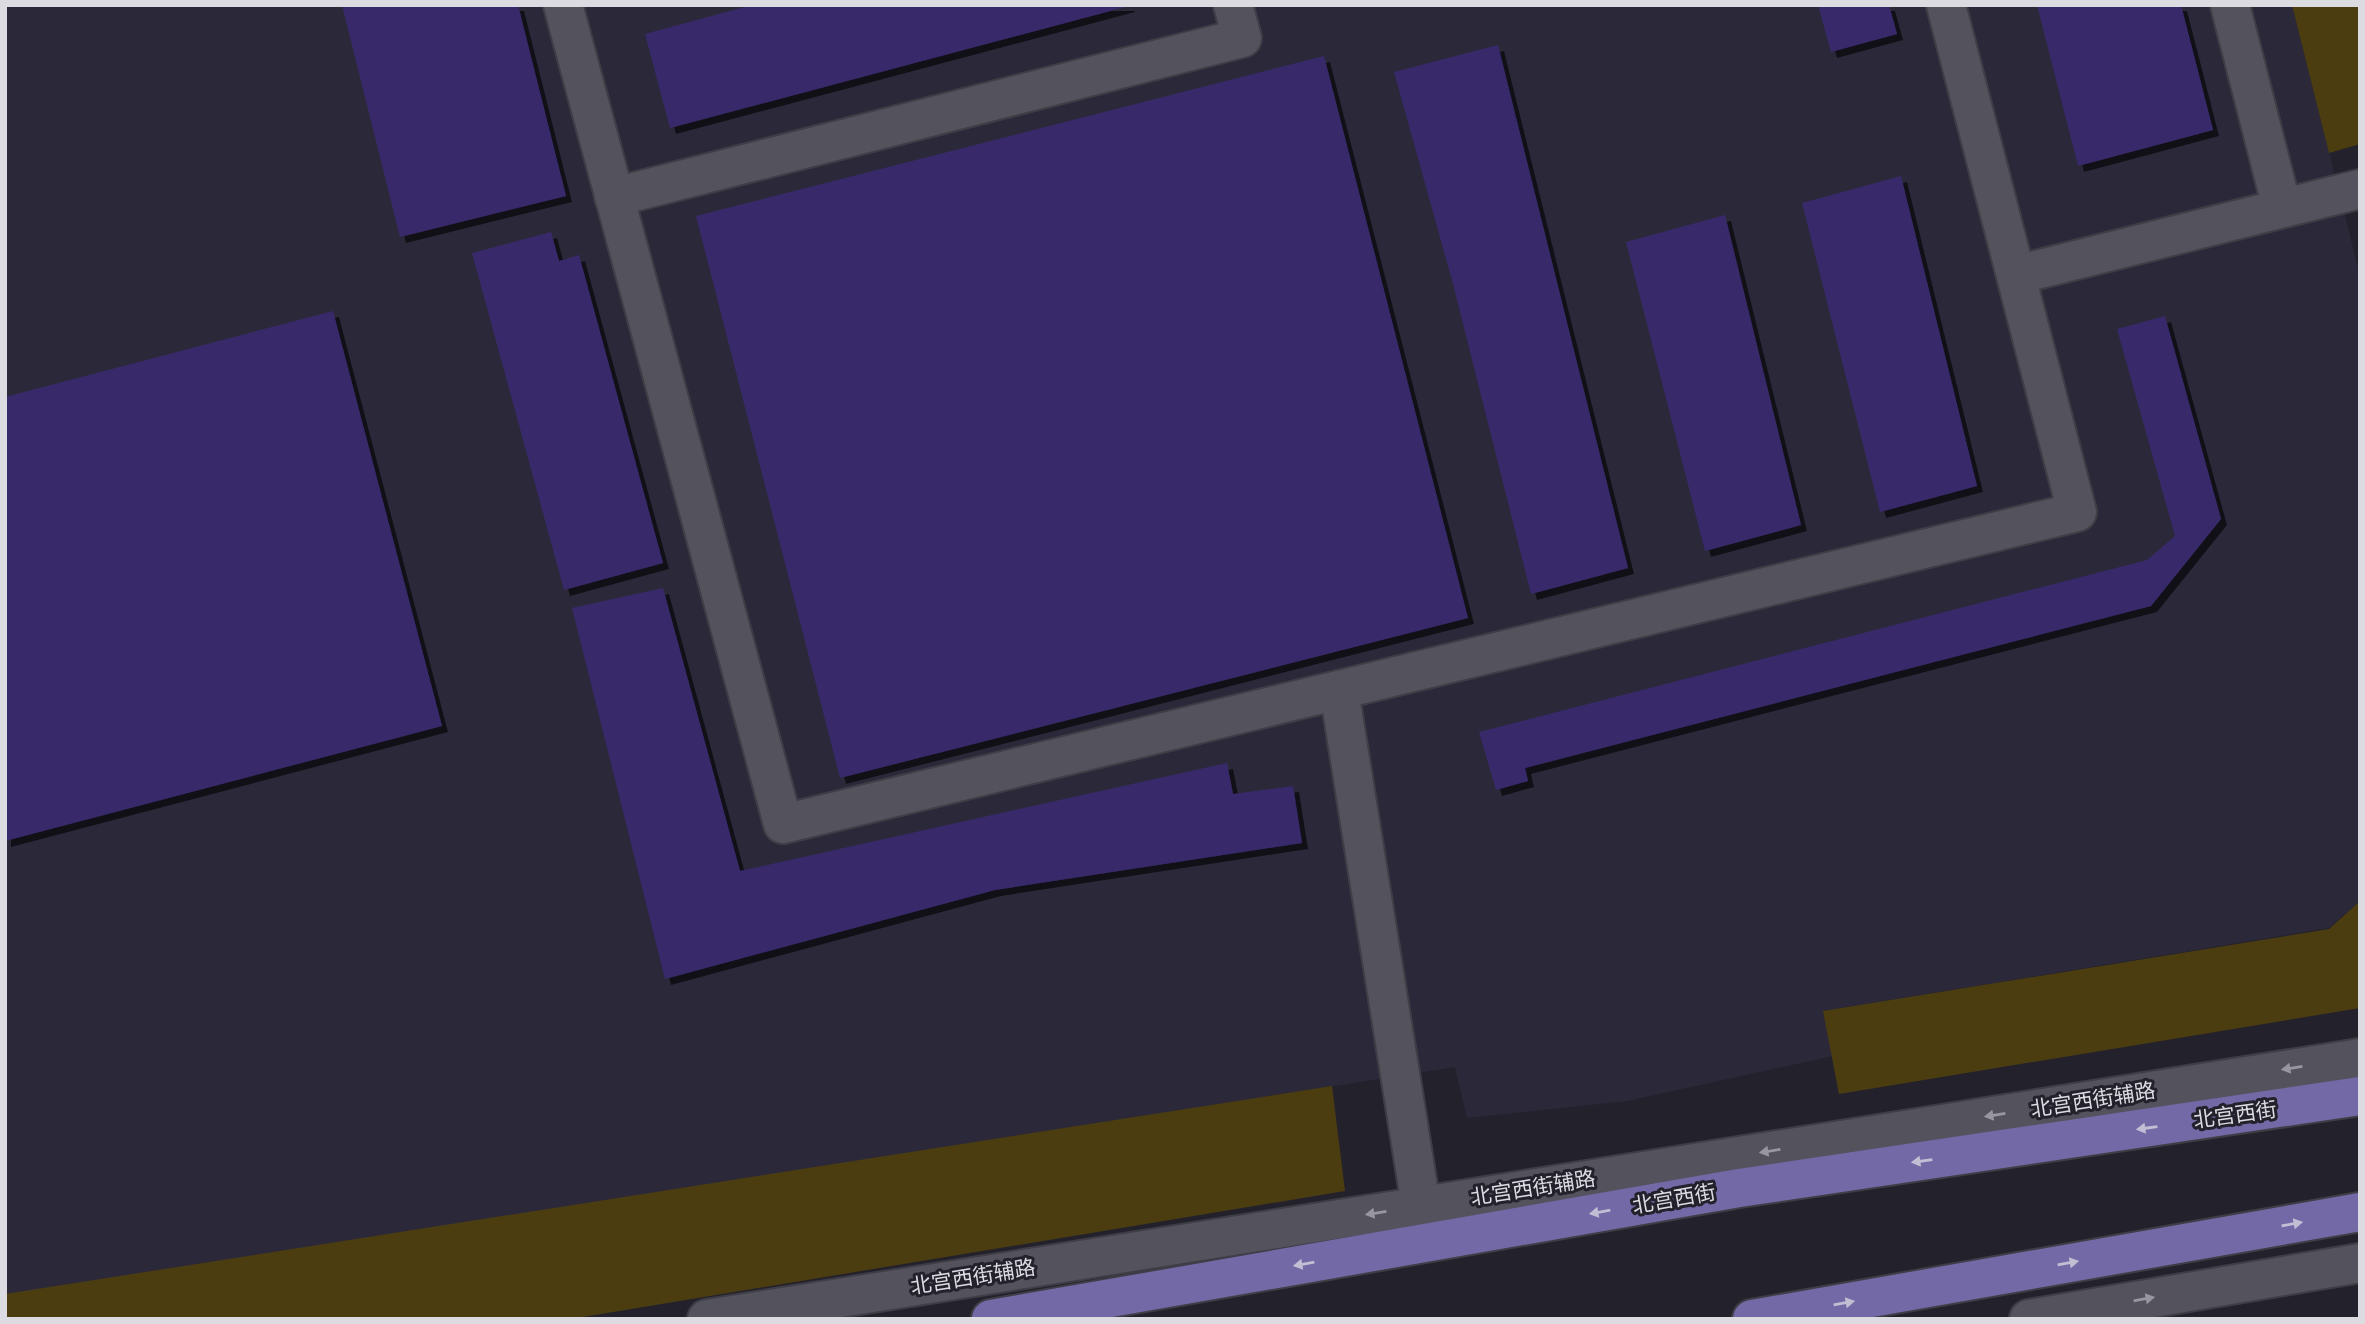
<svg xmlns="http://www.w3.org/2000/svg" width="2365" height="1324" viewBox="0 0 2365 1324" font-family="Signika,'Noto Sans SC',sans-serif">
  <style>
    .built { fill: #2b2939 }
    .green { fill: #4c3d11 }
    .building { fill: #382a6a; filter: url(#shadow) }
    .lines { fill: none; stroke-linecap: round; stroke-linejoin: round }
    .minor-casing { stroke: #3f3e46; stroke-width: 42 }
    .major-casing { stroke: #3f3e46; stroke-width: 42 }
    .minor { stroke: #53525d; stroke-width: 38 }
    .major { stroke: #7269a6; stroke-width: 38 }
    .oneway { fill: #9896a0 }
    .oneway2 { fill: #c2bed3 }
    .labels { text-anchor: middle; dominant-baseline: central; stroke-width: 6; stroke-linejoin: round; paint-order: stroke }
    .street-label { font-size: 21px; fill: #dcdbe2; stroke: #23222c }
  </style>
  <defs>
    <filter id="shadow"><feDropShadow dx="6" dy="6" stdDeviation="0" flood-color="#0009"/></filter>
  </defs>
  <rect width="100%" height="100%" fill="#23222c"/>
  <path class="built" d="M 5,5 L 2292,5 L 2360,276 L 2360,901 L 2329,928 L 1823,1011 L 1833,1056 L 1627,1101 L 1467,1118 L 1455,1067 L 5,1295 Z"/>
  <g class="green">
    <path d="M 2292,5 L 2360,5 L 2360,144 L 2329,153 Z"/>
    <path d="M 2360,901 L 2360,1008 L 1839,1094 L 1823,1011 L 2329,929 Z"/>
    <path d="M 1332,1086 L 1345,1191 L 571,1319 L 5,1319 L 5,1294 Z"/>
  </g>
  <g class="building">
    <path d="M 342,5 L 518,5 L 566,196 L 400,237 Z"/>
    <path d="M 752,5 L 1129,5 L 1129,6 L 670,128 L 645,34 Z"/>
    <path d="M 1818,5 L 1889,5 L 1897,34 L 1831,52 Z"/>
    <path d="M 2037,5 L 2181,5 L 2213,130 L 2078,166 Z"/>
    <path d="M 1498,45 L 1628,568 L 1531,594 L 1453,284 L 1394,72 Z"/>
    <path d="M 1324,56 L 1468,618 L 840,778 L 696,216 Z"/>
    <path d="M 1901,176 L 1977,486 L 1880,512 L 1802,203 Z"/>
    <path d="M 1725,215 L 1801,525 L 1705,551 L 1626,242 Z"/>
    <path d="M 551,232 L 559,261 L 579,255 L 663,563 L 564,590 L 472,253 Z"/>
    <path d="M 333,311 L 442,726 L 5,841 L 5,397 Z"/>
    <path d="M 2165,316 L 2221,519 L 2151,606 L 1525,768 L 1528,781 L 1496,790 L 1479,732 L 2147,560 L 2175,536 L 2117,329 Z"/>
    <path d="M 663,588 L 740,871 L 1227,763 L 1233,794 L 1293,786 L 1302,843 L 995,890 L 665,979 L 572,608 Z"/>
  </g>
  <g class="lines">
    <defs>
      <g id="minor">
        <path d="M 563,5 L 783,824 L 2077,512 L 1946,5"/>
        <path d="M 2230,5 L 2282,208"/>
        <path d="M 614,197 L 1242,38 L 1233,5"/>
        <path d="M 2016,275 L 2360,189"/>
        <path d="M 1339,690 L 1425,1231"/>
        <path d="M 707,1319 L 2360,1058"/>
        <path d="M 2029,1319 L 2360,1263"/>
      </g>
      <g id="major">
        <path d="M 991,1319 L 1739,1188 L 2360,1096"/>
        <path d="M 1752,1319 L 2360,1212"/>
      </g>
    </defs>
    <use href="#minor" class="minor-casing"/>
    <use href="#major" class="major-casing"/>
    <use href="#minor" class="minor"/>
    <use href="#major" class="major"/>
  </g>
  <defs><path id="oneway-solid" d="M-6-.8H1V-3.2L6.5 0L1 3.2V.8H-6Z" transform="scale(1.75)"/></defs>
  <g class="oneway">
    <use href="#oneway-solid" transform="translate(2292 1068) rotate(171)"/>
    <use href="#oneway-solid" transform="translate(1995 1115) rotate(171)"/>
    <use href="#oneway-solid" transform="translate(1770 1151) rotate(171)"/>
    <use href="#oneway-solid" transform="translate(1376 1213) rotate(171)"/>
    <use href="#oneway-solid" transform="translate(2144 1299) rotate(-10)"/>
  </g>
  <g class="oneway2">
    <use href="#oneway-solid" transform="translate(2147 1128) rotate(172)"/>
    <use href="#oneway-solid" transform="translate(1922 1161) rotate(172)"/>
    <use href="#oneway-solid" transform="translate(1600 1212) rotate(170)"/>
    <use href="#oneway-solid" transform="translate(2292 1224) rotate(-10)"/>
    <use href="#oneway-solid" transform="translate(2068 1263) rotate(-10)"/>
    <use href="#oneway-solid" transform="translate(1304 1264) rotate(170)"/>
    <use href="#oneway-solid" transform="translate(1844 1303) rotate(-10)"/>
  </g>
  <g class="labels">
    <g class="street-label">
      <text transform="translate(2093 1100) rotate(-9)">北宫西街辅路</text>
      <text transform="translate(2235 1115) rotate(-8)">北宫西街</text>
      <text transform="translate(1533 1188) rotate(-9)">北宫西街辅路</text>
      <text transform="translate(1674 1199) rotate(-10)">北宫西街</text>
      <text transform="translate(973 1277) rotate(-9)">北宫西街辅路</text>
    </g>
  </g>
  <rect width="2365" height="1324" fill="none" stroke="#dcdbe2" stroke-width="14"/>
</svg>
